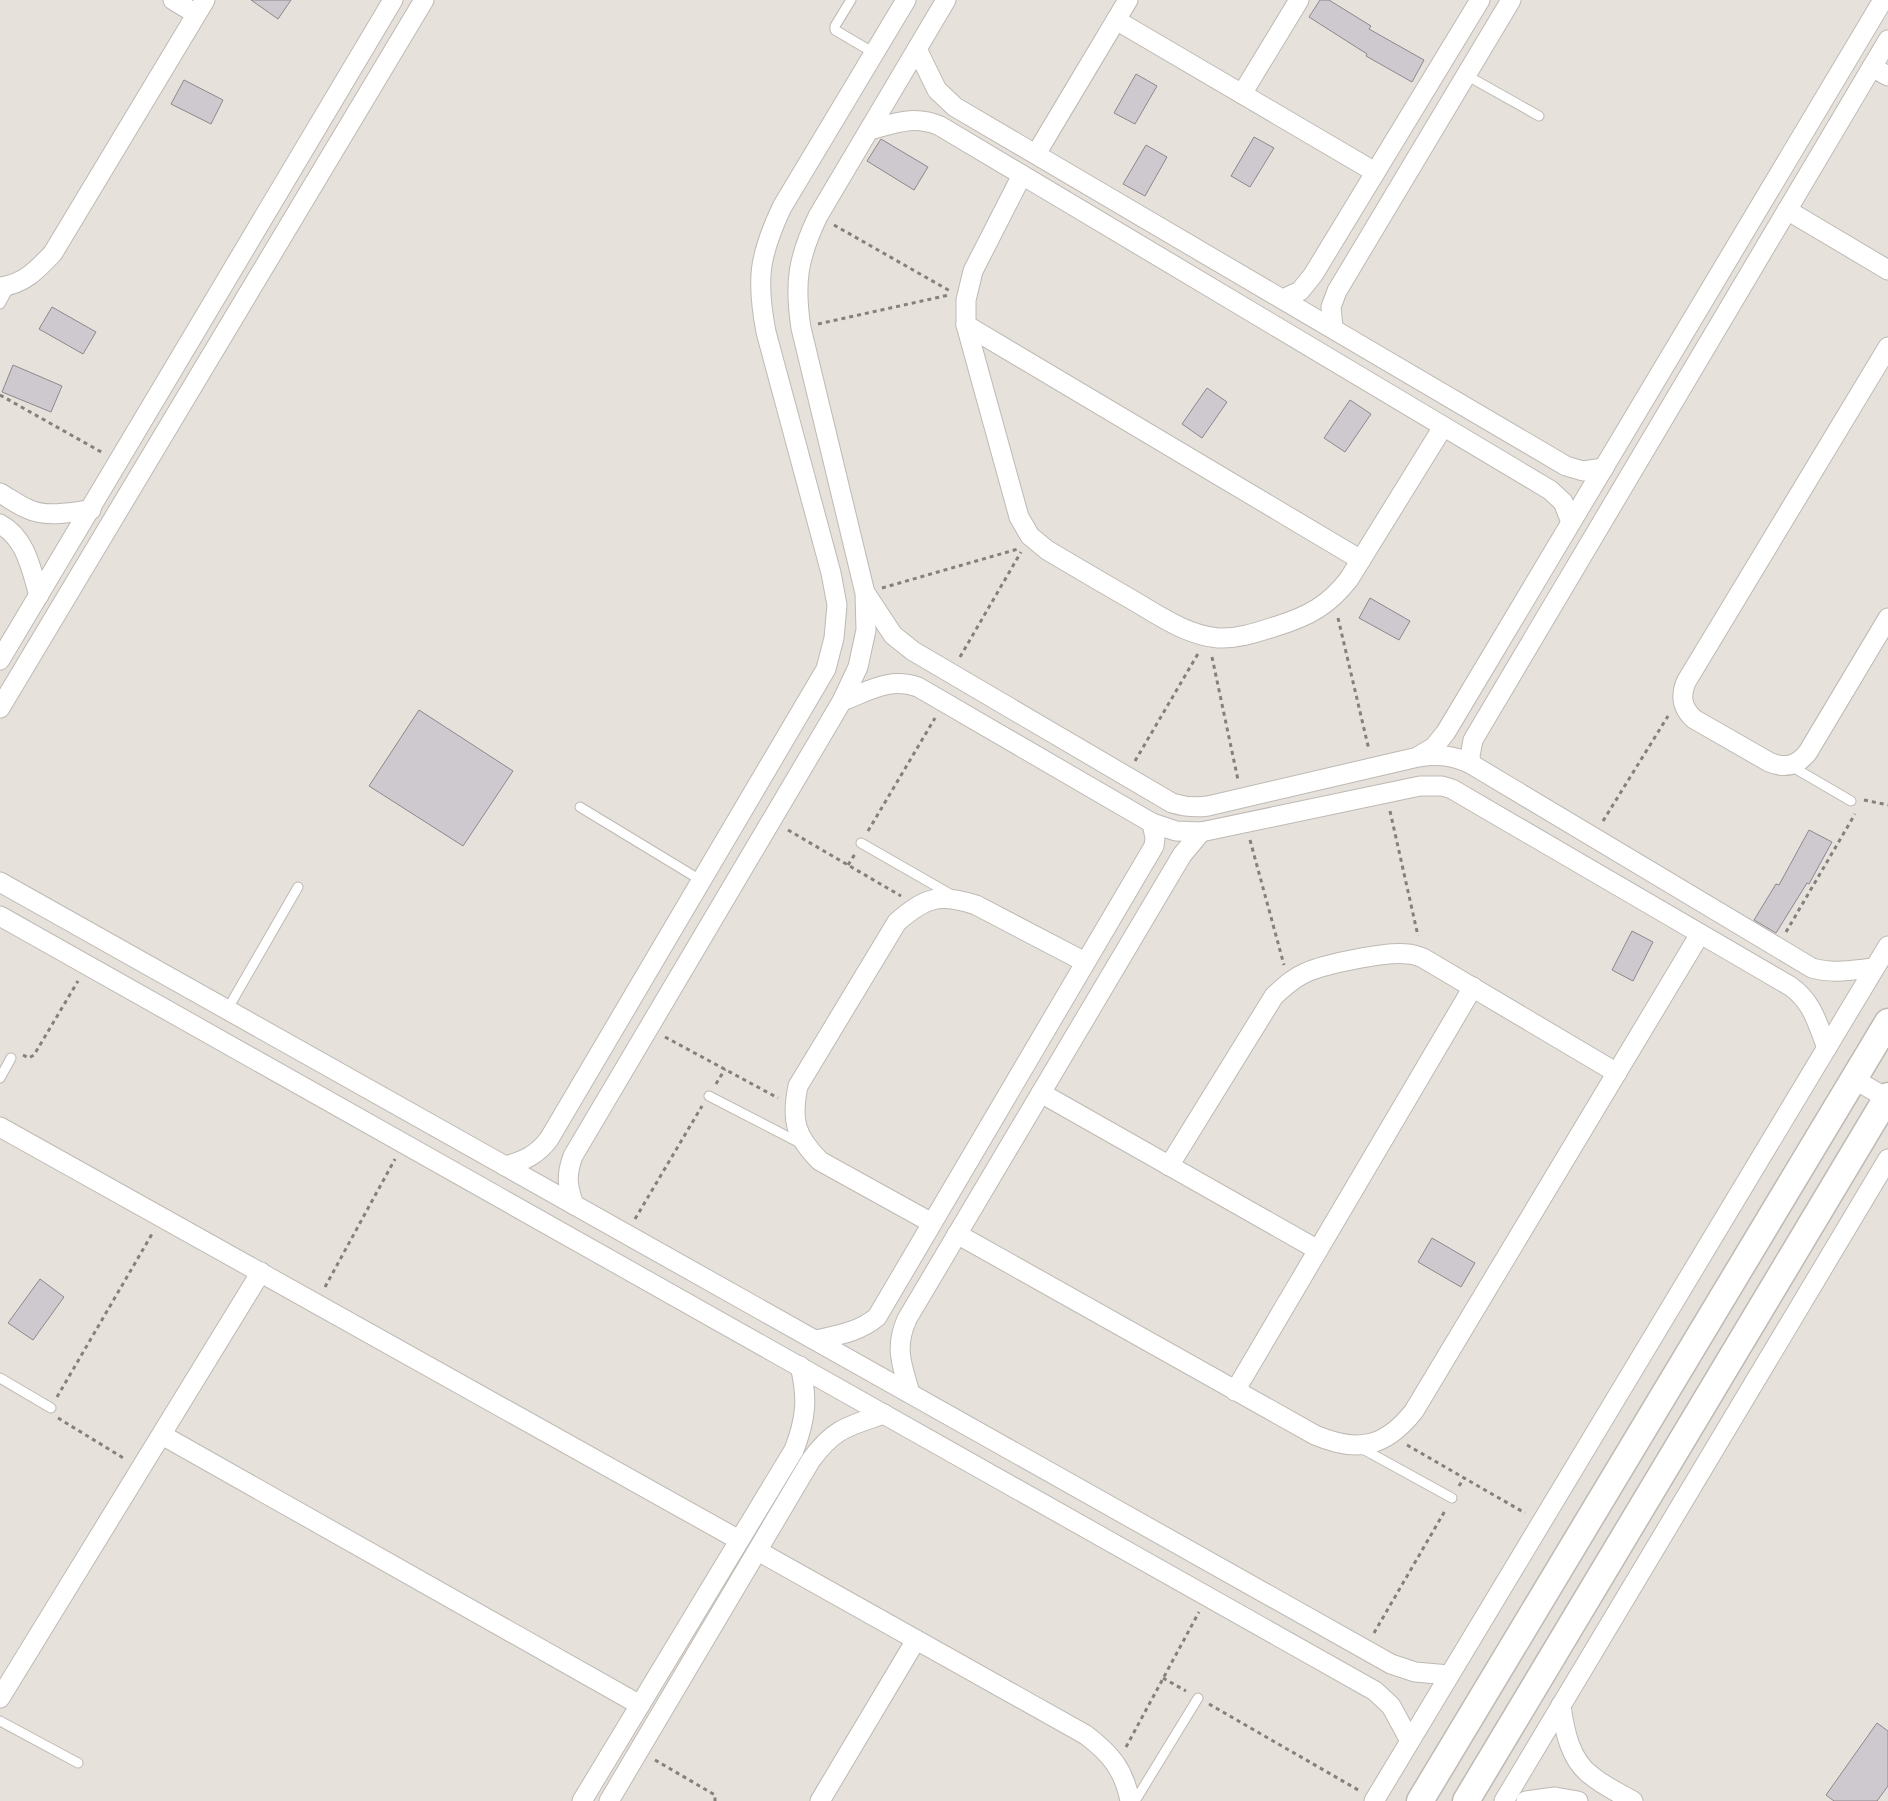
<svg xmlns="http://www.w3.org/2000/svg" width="1888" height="1801" viewBox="0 0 1888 1801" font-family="'Fira Sans',sans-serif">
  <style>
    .building { fill: #cdc9cf; stroke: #8c888e }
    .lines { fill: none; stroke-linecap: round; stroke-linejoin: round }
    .lane-casing { stroke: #beb9b3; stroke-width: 11 }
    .street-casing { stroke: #beb9b3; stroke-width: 21 }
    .secondary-casing { stroke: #beb9b3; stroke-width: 29 }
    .path { stroke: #84817d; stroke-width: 3; stroke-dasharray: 4 4; stroke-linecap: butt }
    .lane { stroke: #fff; stroke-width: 9 }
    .street { stroke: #fff; stroke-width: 19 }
    .secondary { stroke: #fff; stroke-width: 26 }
  </style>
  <rect width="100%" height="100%" fill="#e6e1db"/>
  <g class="building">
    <path d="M 251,0 L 291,0 L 278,19 Z"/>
    <path d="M 1320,0 L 1329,0 L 1371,26 L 1369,29 L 1424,60 L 1412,82 L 1366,56 L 1367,54 L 1309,17 Z"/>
    <path d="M 1136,74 L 1157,86 L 1135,124 L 1114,113 Z"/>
    <path d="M 184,80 L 223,100 L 211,124 L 171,104 Z"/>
    <path d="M 1254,137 L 1274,148 L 1250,187 L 1231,176 Z"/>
    <path d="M 881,139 L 928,167 L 914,190 L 867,161 Z"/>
    <path d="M 1146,145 L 1167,157 L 1145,196 L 1123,184 Z"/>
    <path d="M 52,307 L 96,332 L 83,354 L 39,329 Z"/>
    <path d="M 13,365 L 62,386 L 51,412 L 2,392 Z"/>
    <path d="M 1207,388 L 1227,402 L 1202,438 L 1182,424 Z"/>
    <path d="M 1350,400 L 1371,414 L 1345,452 L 1324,438 Z"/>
    <path d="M 1370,598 L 1410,621 L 1399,640 L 1359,618 Z"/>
    <path d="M 419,710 L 513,771 L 463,846 L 369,786 Z"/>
    <path d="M 1809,830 L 1832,842 L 1809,884 L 1807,883 L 1776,933 L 1754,920 L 1776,884 L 1779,885 Z"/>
    <path d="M 1632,931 L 1653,942 L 1633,981 L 1612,970 Z"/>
    <path d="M 1432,1238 L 1475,1263 L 1461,1287 L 1418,1262 Z"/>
    <path d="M 40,1279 L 64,1297 L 33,1340 L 8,1323 Z"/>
    <path d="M 1877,1723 L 1888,1731 L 1888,1786 L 1877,1801 L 1834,1801 L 1826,1795 Z"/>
  </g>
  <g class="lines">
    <defs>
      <g id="lane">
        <path d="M 851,0 L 835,26 L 835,30 L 874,53"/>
        <path d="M 1466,75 L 1539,116"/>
        <path d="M 0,304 L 10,286"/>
        <path d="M 1791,766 L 1851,801"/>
        <path d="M 580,807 L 702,881"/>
        <path d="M 861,843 L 950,894"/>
        <path d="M 227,1010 L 298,887"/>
        <path d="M 0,1078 L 11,1058"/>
        <path d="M 709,1096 L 802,1144"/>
        <path d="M 0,1378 L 51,1408"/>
        <path d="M 1361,1448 L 1452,1498"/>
        <path d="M 0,1721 L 78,1763"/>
        <path d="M 1135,1801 L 1198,1698"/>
      </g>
      <g id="street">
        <path d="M 173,0 L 196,14"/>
        <path d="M 1116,20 L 1375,172"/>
        <path d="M 917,49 L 937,90 L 955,107 L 1566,466 L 1583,471 L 1604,468"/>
        <path d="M 1872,67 L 1888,76"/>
        <path d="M 1242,94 L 1299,0"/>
        <path d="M 870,130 C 896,123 914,115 940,126 L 1550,490 L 1563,502 L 1571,522"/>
        <path d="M 1036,154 L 1128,0"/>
        <path d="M 1022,175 L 973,271 L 966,300 L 966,325 L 1019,517 L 1030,536 L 1047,550 C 1074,566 1101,582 1129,598 C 1157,614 1185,635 1218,638 C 1239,639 1258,632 1277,626 C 1309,616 1329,605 1349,579 L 1443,427"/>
        <path d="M 1787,210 L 1888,270"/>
        <path d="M 0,287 C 24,284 37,270 53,253 L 205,0"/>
        <path d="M 1283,299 L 1300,291 L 1313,275 L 1480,0"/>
        <path d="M 966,325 L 1361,560"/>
        <path d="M 1333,328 L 1331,307 L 1337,291 L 1511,0"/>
        <path d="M 1888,347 L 1686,682 C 1680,697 1682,708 1694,719 L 1769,762 C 1785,769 1797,766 1808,752 L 1888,618"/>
        <path d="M 0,493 C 9,498 18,505 28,509 C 47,518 70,512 91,510"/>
        <path d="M 0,524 C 26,538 31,569 39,595"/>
        <path d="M 866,594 L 893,635 L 913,651 L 1172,803 C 1185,807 1195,808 1208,806 L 1418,757 C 1438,754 1453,755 1471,764 L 1812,968 C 1833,974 1853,970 1874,968"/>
        <path d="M 0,660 L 393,0"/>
        <path d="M 842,701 C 869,691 890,677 918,687 L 1152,823 L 1176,831 L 1201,832 L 1420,786 L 1442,786 L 1452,789 L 1790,986 C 1813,1002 1817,1023 1827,1048"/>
        <path d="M 0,708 L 424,0"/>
        <path d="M 1419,756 L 1434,747 L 1446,732 L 1883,0"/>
        <path d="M 1471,764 L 1470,756 L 1473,740 L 1888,40"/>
        <path d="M 0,882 L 1391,1664 L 1415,1672 L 1449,1675"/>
        <path d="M 0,916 L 1375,1691 L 1391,1706 L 1410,1741"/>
        <path d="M 1854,1079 L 1888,1099"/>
        <path d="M 1041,1093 L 1318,1250"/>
        <path d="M 0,1127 L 739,1540"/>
        <path d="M 505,1166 C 524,1161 537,1155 549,1139 L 826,669 L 834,638 L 837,605 L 831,573 L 766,332 C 756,279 759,256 782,207 L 906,0"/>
        <path d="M 1169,1166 L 1274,996 C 1284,987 1293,978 1305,973 C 1324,964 1388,951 1408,954 C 1413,954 1418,956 1423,958 L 1617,1073"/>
        <path d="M 574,1205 C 567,1185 566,1175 573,1156 L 842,701 L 858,667 L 866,630 L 865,593 L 801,328 C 794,282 798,258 818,216 L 946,0"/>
        <path d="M 932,1223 L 820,1161 C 795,1136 791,1120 798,1086 L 897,922 C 926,897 939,893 976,905 L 1085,962"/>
        <path d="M 957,1234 L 1315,1435 C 1357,1453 1385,1448 1414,1411 L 1700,934"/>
        <path d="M 816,1340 C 838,1335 859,1332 877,1317 L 1154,846 L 1155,838 L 1152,823"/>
        <path d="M 1235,1391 L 1473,987"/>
        <path d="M 910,1393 C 902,1365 894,1348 907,1319 L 1182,855 L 1201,832"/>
        <path d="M 162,1435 L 640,1705"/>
        <path d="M 758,1551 L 1086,1735 C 1111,1754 1124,1770 1130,1801"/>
        <path d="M 0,1698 L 261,1272"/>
        <path d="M 1561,1705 C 1564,1729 1570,1761 1592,1776 C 1604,1786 1619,1793 1633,1801"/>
        <path d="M 582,1801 L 794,1450 C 806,1419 808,1398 800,1366"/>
        <path d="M 609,1801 L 811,1460 C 834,1428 849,1426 884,1414"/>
        <path d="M 820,1801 L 916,1640"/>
        <path d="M 1374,1801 L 1888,946"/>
        <path d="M 1504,1801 L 1888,1159"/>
        <path d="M 1526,1801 L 1555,1797 L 1578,1801"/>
      </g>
      <g id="secondary">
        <path d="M 1420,1801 L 1888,1022"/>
        <path d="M 1466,1801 L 1888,1096"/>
      </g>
    </defs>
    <use href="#lane" class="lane-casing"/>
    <use href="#street" class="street-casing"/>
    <use href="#secondary" class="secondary-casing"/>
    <g class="path">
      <path d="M 834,225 L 950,291"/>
      <path d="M 818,324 L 949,295"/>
      <path d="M 0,395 L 103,453"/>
      <path d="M 882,588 L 1018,549"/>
      <path d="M 1338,618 L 1369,750"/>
      <path d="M 960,657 L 1021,552"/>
      <path d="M 1212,657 L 1238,780"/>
      <path d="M 1135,761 L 1199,652"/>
      <path d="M 1864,800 L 1888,805"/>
      <path d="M 1390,811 L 1418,936"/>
      <path d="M 1603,821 L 1668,716"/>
      <path d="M 788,830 L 901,896"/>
      <path d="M 868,831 L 935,718"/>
      <path d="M 1250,840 L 1284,965"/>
      <path d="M 848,865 L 855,854"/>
      <path d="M 1786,932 L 1855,814"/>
      <path d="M 665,1037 L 778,1098"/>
      <path d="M 23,1055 L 29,1058 L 34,1055 L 78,981"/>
      <path d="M 716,1084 L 725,1069"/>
      <path d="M 635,1219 L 702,1106"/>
      <path d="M 325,1287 L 395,1159"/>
      <path d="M 57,1397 L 152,1234"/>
      <path d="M 58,1418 L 125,1459"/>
      <path d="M 1407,1445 L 1525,1513"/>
      <path d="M 1459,1486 L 1464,1478"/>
      <path d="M 1374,1633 L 1446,1509"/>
      <path d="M 1163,1678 L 1186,1691"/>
      <path d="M 1209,1704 L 1360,1791"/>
      <path d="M 1126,1747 L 1199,1612"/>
      <path d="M 655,1760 L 715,1795 L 715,1801"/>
    </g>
    <use href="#lane" class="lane"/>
    <use href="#street" class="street"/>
    <use href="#secondary" class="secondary"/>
  </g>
</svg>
